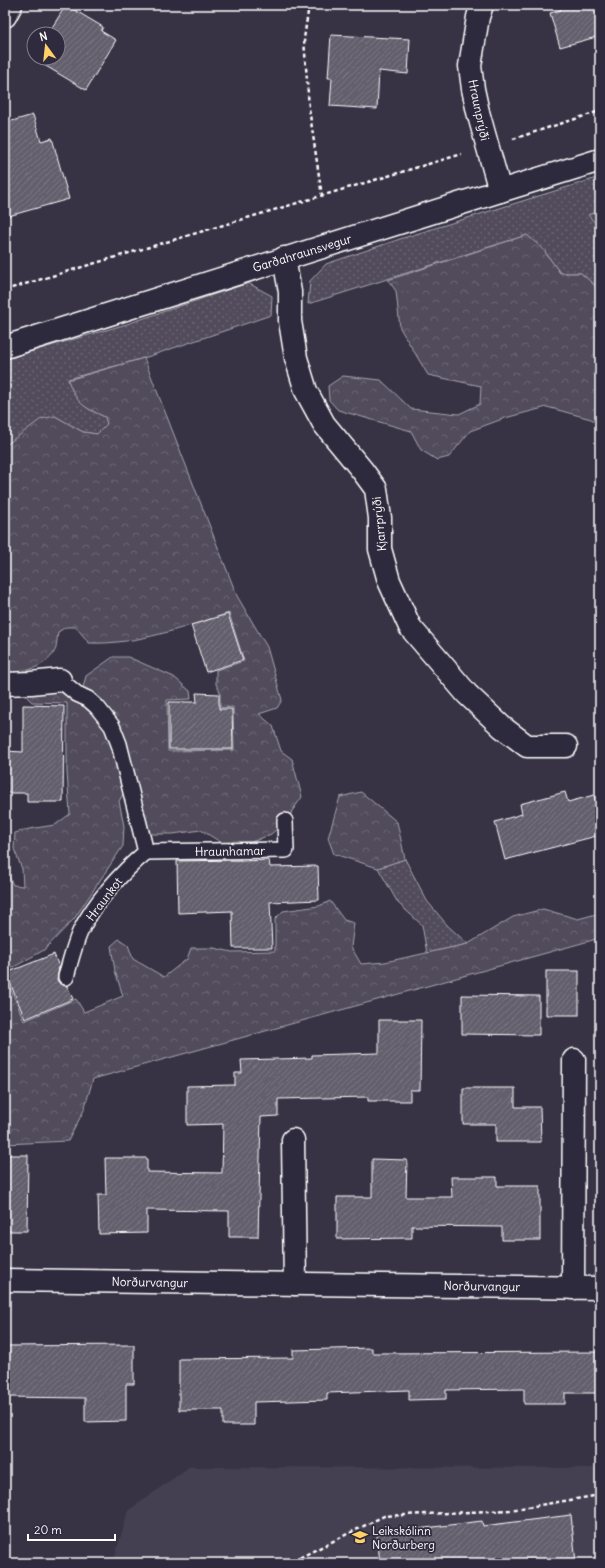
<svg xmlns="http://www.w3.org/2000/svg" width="605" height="1568" viewBox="0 0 605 1568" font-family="Delius,sans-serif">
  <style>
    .built { fill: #444051 }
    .grass { fill: url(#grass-dots); stroke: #a8a6ae }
    .forest { fill: url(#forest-crowns); stroke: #a8a6ae }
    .building { fill: url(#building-hatch); stroke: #fff }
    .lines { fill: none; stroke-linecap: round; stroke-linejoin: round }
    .service-casing { stroke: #fff; stroke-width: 18 }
    .minor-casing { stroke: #fff; stroke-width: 25 }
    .path { stroke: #fff; stroke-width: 2.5; stroke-dasharray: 4 3; stroke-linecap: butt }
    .service { stroke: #2f2a3d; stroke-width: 15 }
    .minor { stroke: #2f2a3d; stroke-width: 22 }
    .labels { text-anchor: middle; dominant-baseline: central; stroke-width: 3.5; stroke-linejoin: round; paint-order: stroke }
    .street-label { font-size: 12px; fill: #fff; stroke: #2f2a3d }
    .poi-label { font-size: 12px; fill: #fff; stroke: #2f2a3d; text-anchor: start }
  </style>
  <defs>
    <pattern id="grass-dots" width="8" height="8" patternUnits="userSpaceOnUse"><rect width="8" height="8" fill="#514c5c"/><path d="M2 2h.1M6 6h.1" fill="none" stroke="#6b6774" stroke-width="1.8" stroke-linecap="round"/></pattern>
    <pattern id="forest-crowns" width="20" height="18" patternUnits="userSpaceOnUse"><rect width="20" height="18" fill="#514c5c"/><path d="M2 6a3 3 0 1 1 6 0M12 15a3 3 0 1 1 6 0" fill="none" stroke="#6b6774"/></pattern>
    <pattern id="building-hatch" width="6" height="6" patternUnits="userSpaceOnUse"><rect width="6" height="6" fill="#635f6d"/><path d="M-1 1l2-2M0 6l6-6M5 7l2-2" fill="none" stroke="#7a7783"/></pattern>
  </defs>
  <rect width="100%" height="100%" fill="#373345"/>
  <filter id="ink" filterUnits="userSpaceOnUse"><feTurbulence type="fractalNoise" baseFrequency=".025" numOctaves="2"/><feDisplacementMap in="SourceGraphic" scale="8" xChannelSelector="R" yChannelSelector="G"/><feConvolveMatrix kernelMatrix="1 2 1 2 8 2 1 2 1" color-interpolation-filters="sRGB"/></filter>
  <g filter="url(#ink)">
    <path class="built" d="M 189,1467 L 600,1468 L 600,1563 L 113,1563 L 128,1511 Z"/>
    <g class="grass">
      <path d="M 600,177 L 600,211 L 589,215 L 600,229 L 600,290 L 581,273 L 560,273 L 543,249 L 527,235 L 308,304 L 310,281 L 326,264 L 403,238 Z"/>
      <path d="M 248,283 L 272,296 L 271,315 L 144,358 L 68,379 C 76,403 83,407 105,417 L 107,424 L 97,434 L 83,432 L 55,416 L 5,446 L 5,359 L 127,324 Z"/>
      <path d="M 405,859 L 427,901 L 448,926 L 468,944 L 427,953 L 422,925 L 398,903 L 378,868 Z"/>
    </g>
    <g class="forest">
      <path d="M 600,211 L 600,229 L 588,215 Z"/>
      <path d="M 527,235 L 543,249 L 560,273 L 581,273 L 600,290 L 600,424 L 591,419 L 547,407 L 505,418 L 470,431 L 449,457 L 437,460 L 421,450 L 411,431 L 338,410 L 329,400 L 328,386 L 343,376 L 381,380 L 411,409 L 459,414 L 480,404 L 481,386 L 428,375 L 400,328 L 396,291 L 388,280 Z"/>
      <path d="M 144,358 L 237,596 L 267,647 L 282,700 L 277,708 L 259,714 L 273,726 L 281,751 L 292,759 L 302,797 L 292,811 L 289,819 L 271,834 L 250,843 L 227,846 L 201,830 L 173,834 L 149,834 L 125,791 L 119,801 L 124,826 L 123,846 L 74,919 L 44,950 L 5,972 L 5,868 L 13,885 L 23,886 L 22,869 L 14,849 L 15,833 L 29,829 L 55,825 L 70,814 L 67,772 L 67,703 L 32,702 L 23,693 L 32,678 L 81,695 L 86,676 L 113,657 L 128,657 L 174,677 L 190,691 L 191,699 L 167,700 L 168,751 L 234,750 L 233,707 L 220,708 L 220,692 L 216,684 L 216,670 L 244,661 L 229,613 C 184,627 137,645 89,643 L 76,627 L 66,627 L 58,632 C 57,637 57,643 56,648 C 50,666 22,674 5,674 L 5,446 L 41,419 L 55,416 L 83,432 L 97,434 L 107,424 L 105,417 C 82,406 77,404 68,380 Z"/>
      <path d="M 361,792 L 397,822 L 405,859 L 378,868 L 334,854 L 328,838 L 340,797 Z"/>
      <path d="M 330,901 L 344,920 L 354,923 L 351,947 L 361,964 L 385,962 L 468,944 L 513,917 L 543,909 L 578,919 L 600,913 L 600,938 L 93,1079 L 84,1110 L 68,1141 L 5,1144 L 5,975 L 24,1021 L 76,999 L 84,1012 L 123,996 L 115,971 L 111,946 L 119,939 L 128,945 L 133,959 L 164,977 L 187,959 L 191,948 L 214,948 L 232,952 L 275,951 L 275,919 L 283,911 L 319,906 Z"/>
    </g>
    <g class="building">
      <path d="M 66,5 L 103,27 L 101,31 L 116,40 L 86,90 L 34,59 L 58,58 L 58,34 L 48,34 Z"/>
      <path d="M 559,5 L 600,5 L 600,36 L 560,47 L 550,13 L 561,10 Z"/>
      <path d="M 331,35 L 410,39 L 408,74 L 379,71 L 377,109 L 330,106 L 332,78 L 328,78 Z"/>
      <path d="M 33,115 L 41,141 L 52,138 L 69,199 L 5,217 L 5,123 Z"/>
      <path d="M 228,614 L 243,660 L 206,672 L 191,625 Z"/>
      <path d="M 196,693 L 219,694 L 219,709 L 232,709 L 233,749 L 169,749 L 169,702 L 197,702 Z"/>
      <path d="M 23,705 L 64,706 L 63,802 L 27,802 L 27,793 L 5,793 L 5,751 L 23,752 Z"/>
      <path d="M 565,792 L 568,802 L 594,795 L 600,817 L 600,835 L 505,860 L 495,822 L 522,814 L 520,804 Z"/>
      <path d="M 241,860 L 241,861 L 269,860 L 270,867 L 318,866 L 319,900 L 270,902 L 272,948 L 233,948 L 232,911 L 178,913 L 177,861 Z"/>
      <path d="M 54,954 L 59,967 L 57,980 L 60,984 L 67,986 L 73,999 L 25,1019 L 6,973 Z"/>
      <rect x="546" y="971" width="33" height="44"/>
      <path d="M 462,995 L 539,996 L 539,1035 L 462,1034 Z"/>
      <path d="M 379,1020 L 421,1020 L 420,1090 L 410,1090 L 410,1101 L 368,1101 L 368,1097 L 278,1099 L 278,1116 L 261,1117 L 258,1237 L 229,1237 L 229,1211 L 147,1210 L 147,1233 L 99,1234 L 98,1195 L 106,1195 L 105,1158 L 147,1158 L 147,1172 L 222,1173 L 223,1124 L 187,1125 L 187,1086 L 235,1085 L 235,1073 L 242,1073 L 241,1060 L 312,1058 L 312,1055 L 379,1053 Z"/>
      <path d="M 463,1088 L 515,1088 L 515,1107 L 540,1107 L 541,1142 L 496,1142 L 496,1124 L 463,1124 Z"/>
      <path d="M 5,1155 L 28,1155 L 27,1231 L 5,1231 Z"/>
      <path d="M 372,1159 L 407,1160 L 406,1197 L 452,1197 L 451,1177 L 497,1177 L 497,1186 L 540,1186 L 540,1240 L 502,1240 L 502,1227 L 412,1226 L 412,1238 L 337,1239 L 337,1197 L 372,1197 Z"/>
      <path d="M 134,1345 L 134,1384 L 126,1384 L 126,1421 L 85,1422 L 85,1398 L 5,1397 L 5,1346 Z"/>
      <path d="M 372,1348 L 372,1353 L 598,1352 L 598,1393 L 565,1393 L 565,1404 L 524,1404 L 524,1389 L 446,1390 L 446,1399 L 409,1400 L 409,1390 L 327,1393 L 327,1400 L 254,1402 L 254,1425 L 223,1425 L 223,1410 L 179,1410 L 179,1359 L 293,1358 L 293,1350 Z"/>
      <path d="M 571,1515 L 576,1563 L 380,1563 L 377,1534 L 482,1521 L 483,1526 Z"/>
    </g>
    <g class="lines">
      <defs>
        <g id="service">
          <path d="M 60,680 L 77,694 L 88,699 L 97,707 L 112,726 L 119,744 L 146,852"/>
          <path d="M 146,852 L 286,850 L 285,821"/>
          <path d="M 66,977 C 70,962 74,946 80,932 C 93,904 122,872 146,852"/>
        </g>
        <g id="minor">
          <path d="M 482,5 L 478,17 L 470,66 L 473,89 L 478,112 L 500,191"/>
          <path d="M 5,16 L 11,5"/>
          <path d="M 284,258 L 290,292 L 290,321 L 296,358 L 306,391 L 324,424 L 362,470 L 376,489 L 380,518 L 380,549 L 389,581 L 410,627 L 467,694 L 502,727 L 527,746 L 566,746"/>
          <path d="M 5,347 L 500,191 L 600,160"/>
          <path d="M 5,684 L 31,683 L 60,680"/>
          <path d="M 293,1140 L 295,1284"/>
          <path d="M 5,1280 L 600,1288"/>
          <path d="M 573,1288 L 574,1060"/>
        </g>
      </defs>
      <use href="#service" class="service-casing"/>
      <use href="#minor" class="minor-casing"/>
      <g class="path">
        <path d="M 309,5 L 304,39 L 309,108 L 322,196"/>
        <path d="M 513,139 L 600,111"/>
        <path d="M 5,290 L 462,154"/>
        <path d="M 295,1563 L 301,1557 L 384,1516 L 510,1510 L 600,1495"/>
      </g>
      <use href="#service" class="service"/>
      <use href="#minor" class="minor"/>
    </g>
  </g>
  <defs>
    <symbol id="school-bare" viewBox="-9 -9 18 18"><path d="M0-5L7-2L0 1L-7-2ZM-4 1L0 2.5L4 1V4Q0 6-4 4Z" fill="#ffd166" stroke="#2f2a3d" stroke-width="2.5" paint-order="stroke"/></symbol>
  </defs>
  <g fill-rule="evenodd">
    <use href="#school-bare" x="349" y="1526" width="22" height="22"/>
  </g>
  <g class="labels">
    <g class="street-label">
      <text transform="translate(479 110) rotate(78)">Hraunprýði</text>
      <text transform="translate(302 253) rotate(-17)">Garðahraunsvegur</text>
      <text transform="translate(379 524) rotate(-96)">Kjarrprýði</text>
      <text transform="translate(230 851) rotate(-1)">Hraunhamar</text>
      <text transform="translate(104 899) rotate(-53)">Hraunkot</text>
      <text transform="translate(150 1282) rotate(1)">Norðurvangur</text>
      <text transform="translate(482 1286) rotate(1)">Norðurvangur</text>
    </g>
    <g class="poi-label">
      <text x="372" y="1530">Leikskólinn<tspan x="372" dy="14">Norðurberg</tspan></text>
    </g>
  </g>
  <rect width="605" height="1568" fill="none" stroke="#2f2a3d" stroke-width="20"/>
  <rect x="10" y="10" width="585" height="1548" fill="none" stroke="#fff" stroke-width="1.5" filter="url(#ink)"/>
  <g transform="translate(46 46) rotate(345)"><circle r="19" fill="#2f2a3d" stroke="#827f8b"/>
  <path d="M0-3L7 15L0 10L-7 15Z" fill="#ffd166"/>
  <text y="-6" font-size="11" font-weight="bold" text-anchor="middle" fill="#ffffff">N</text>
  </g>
  <path d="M28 1534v6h87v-6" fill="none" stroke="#ffffff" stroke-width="2"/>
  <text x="34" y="1534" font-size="12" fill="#ffffff" stroke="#2f2a3d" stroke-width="3" paint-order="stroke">20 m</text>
</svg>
